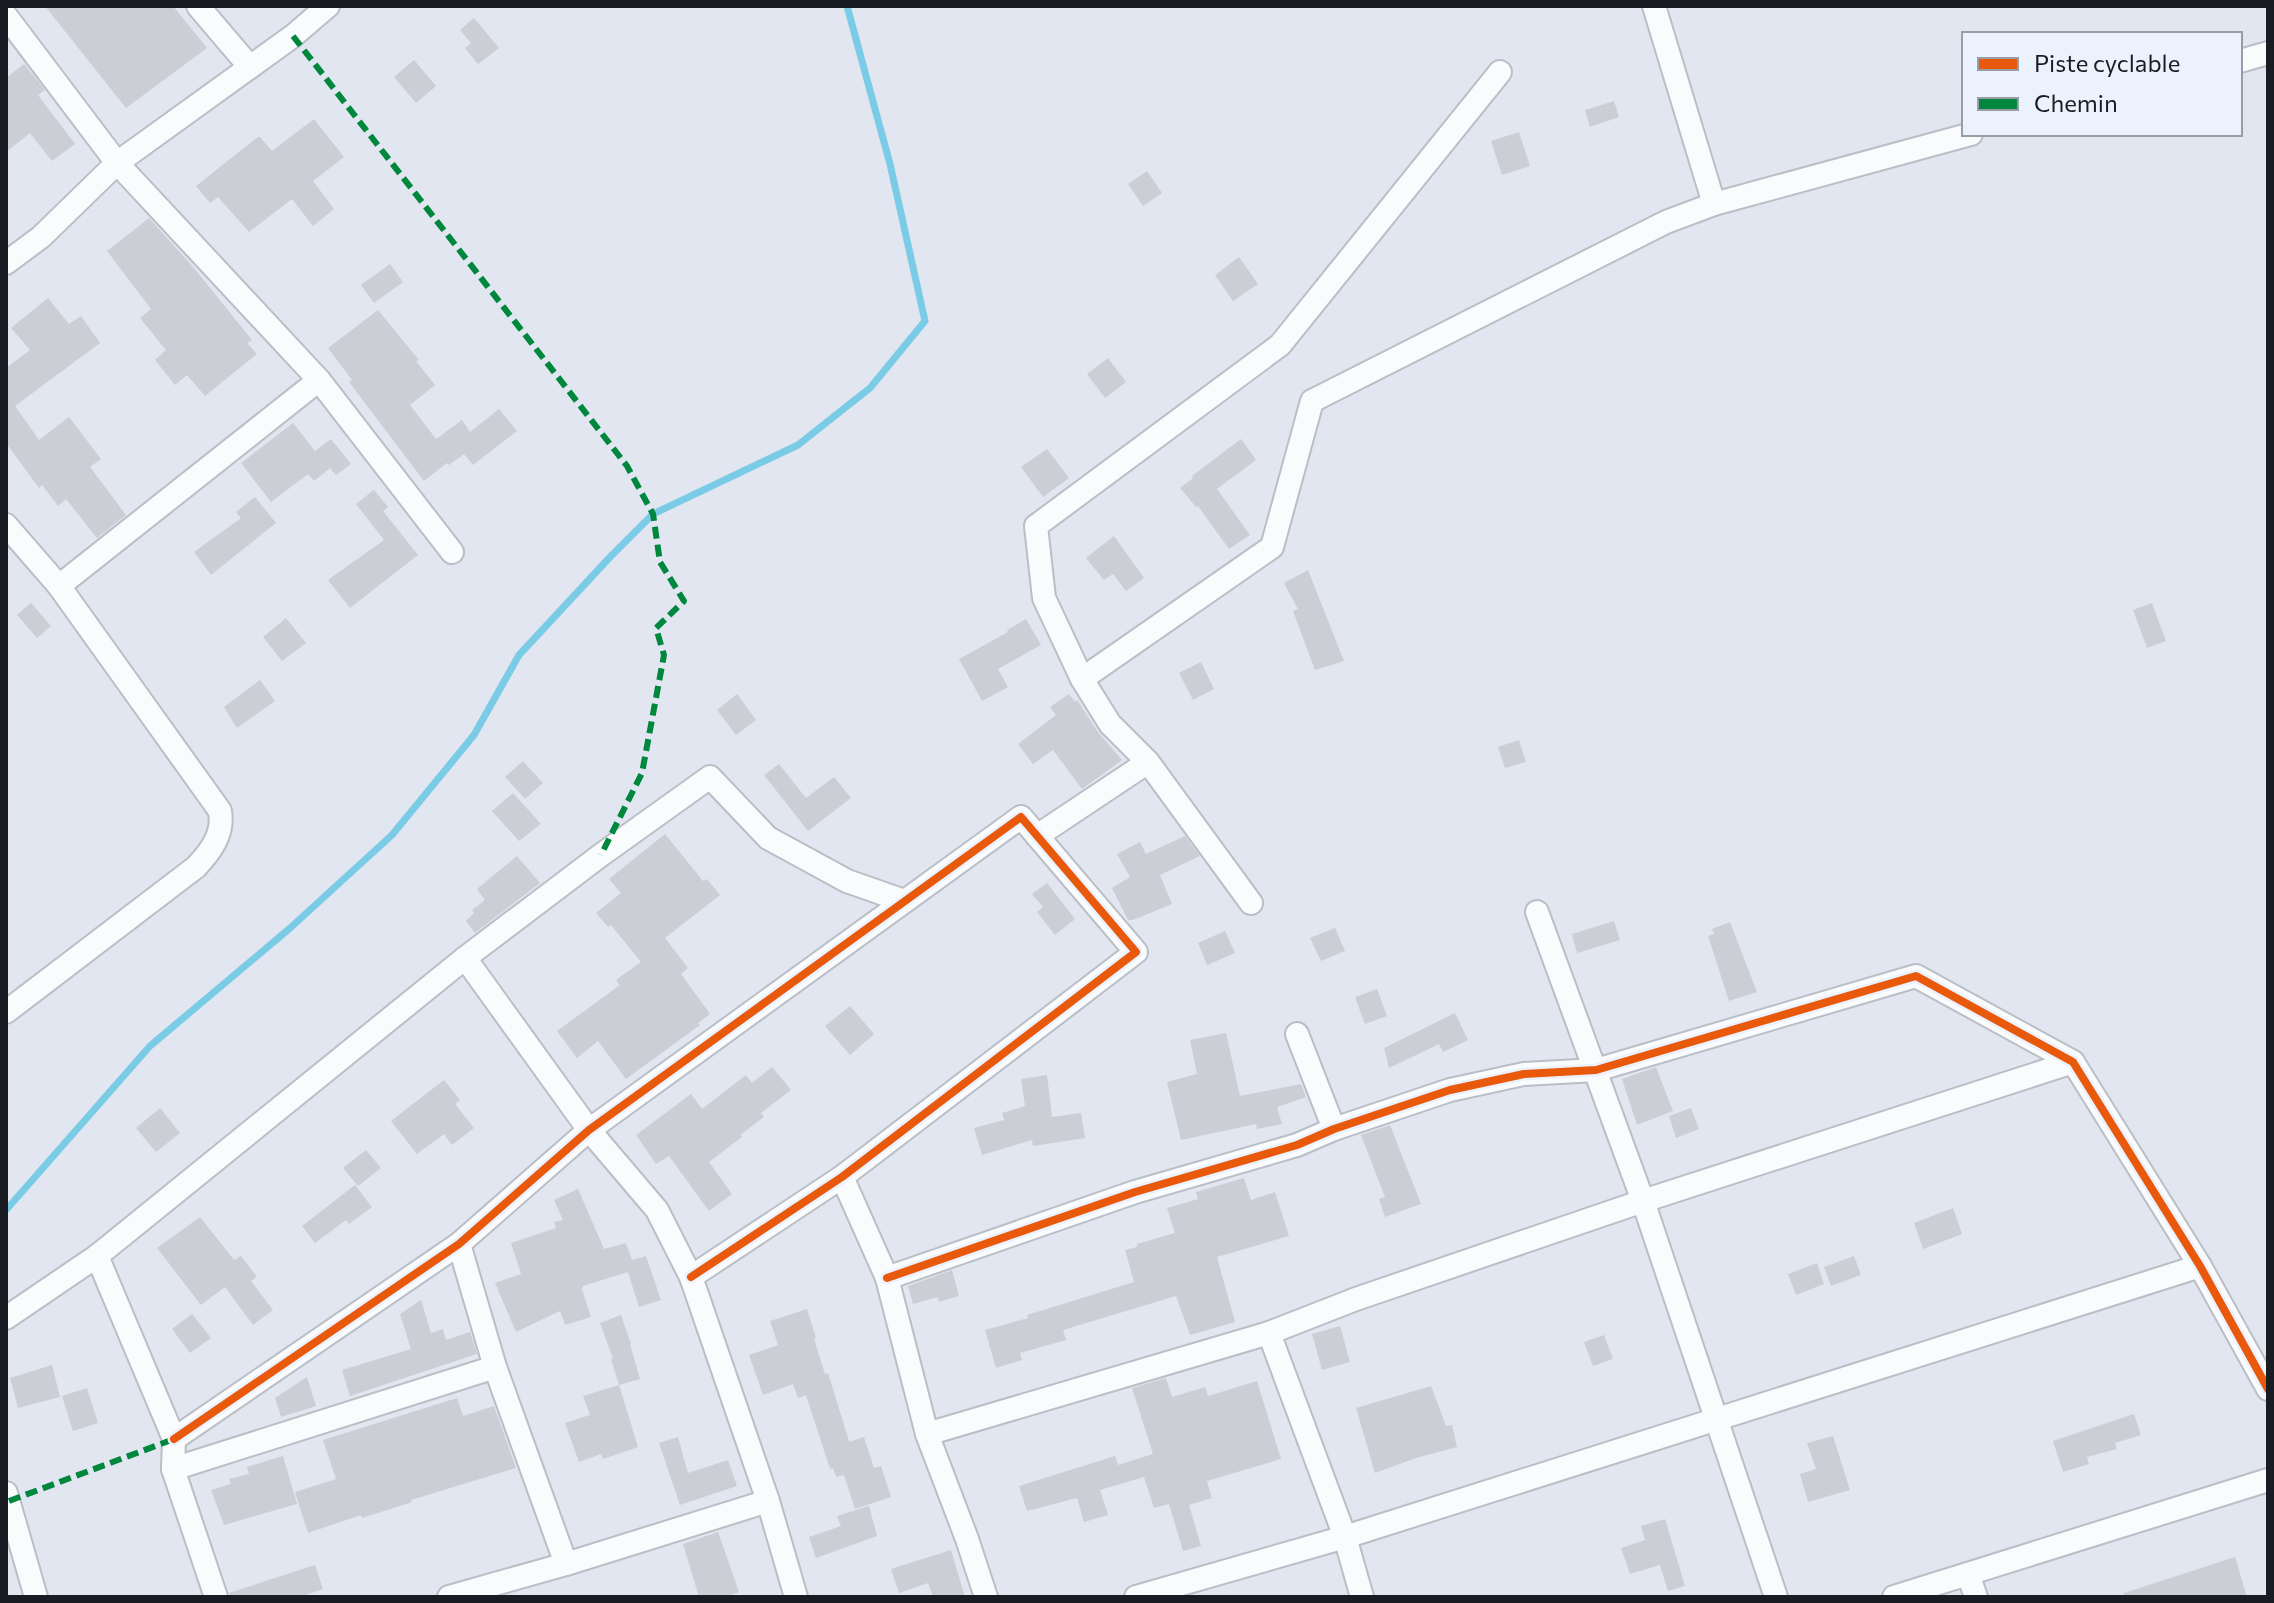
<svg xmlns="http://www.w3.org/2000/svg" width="2274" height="1603" viewBox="0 0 2274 1603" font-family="Commissioner,sans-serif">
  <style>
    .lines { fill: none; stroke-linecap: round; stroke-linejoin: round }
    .stream { stroke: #7acbe6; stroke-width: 7 }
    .building { fill: #ccced6 }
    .street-casing { stroke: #babec6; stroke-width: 26 }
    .street { stroke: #fafbfd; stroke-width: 22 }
    .quiet { stroke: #00873e; stroke-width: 6; stroke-dasharray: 12 6; stroke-linecap: butt }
    .cycleway-casing { stroke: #ecf2fd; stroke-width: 13 }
    .cycleway { stroke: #e8590c; stroke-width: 8 }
  </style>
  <rect width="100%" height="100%" fill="#e1e6f0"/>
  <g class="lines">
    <path class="stream" d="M 6,1210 L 150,1046 L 289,929 L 392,835 L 474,735 L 519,655 L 611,556 L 653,514 L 798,445 L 870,388 L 925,321 L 890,164 L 847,6"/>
  </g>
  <g class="building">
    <path d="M 45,6 L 173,6 L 207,48 L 126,108 Z"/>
    <path d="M 474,18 L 499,48 L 478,64 L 465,48 L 471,43 L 460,30 Z"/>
    <path d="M 414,60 L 436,86 L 416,103 L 394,77 Z"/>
    <path d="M 24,64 L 45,90 L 38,95 L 75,144 L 52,161 L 30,133 L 6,152 L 6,78 Z"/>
    <path d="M 1614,101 L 1619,117 L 1590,127 L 1585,110 Z"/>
    <path d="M 314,119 L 344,157 L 313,181 L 334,209 L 313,226 L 292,199 L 249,232 L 218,197 L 210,203 L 196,186 L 258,137 L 260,137 L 272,151 Z"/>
    <path d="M 1519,132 L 1530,166 L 1502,175 L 1491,141 Z"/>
    <path d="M 1147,171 L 1162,193 L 1143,206 L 1128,184 Z"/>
    <path d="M 149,218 L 194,268 L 252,340 L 247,343 L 257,354 L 205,396 L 187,375 L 175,385 L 155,360 L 166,350 L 140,318 L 151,309 L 107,251 Z"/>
    <path d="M 1239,257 L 1258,284 L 1233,301 L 1215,275 Z"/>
    <path d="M 390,264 L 403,282 L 374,303 L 361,285 Z"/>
    <path d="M 48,298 L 69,324 L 81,316 L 100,343 L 15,406 L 39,440 L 69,417 L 101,459 L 90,467 L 126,515 L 97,538 L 66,499 L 58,506 L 42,485 L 39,488 L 6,443 L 6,368 L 30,350 L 11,328 Z"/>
    <path d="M 378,310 L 419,360 L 416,361 L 435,385 L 410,405 L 436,439 L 462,420 L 470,432 L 499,409 L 517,431 L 473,465 L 464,454 L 449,465 L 447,463 L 424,481 L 349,382 L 352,380 L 328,348 Z"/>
    <path d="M 1108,358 L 1126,382 L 1105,398 L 1087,374 Z"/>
    <path d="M 293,423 L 315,451 L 331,439 L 351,464 L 336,475 L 330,468 L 314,481 L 308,474 L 271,502 L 241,463 Z"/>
    <path d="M 1241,439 L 1256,460 L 1217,489 L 1250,535 L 1229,549 L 1198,506 L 1196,507 L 1180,488 L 1193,478 L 1192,476 Z"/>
    <path d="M 1047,449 L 1069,478 L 1043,497 L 1021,467 Z"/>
    <path d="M 374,490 L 388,507 L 383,511 L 418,555 L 350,608 L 328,580 L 384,540 L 356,504 Z"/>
    <path d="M 255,497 L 276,523 L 211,575 L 194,552 L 241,518 L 236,512 Z"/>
    <path d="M 1114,536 L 1144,578 L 1126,591 L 1113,574 L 1104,580 L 1086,558 Z"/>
    <path d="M 1308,570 L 1344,661 L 1315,670 L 1293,611 L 1298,609 L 1284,583 Z"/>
    <path d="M 31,603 L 51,626 L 37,638 L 17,615 Z"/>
    <path d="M 2152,603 L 2166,641 L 2147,648 L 2133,610 Z"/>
    <path d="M 286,618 L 306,643 L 282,661 L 263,637 Z"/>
    <path d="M 1026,619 L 1041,645 L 998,669 L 1008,687 L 982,701 L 959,659 L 1008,632 L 1007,630 Z"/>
    <path d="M 1201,662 L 1214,689 L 1193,700 L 1179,673 Z"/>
    <path d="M 260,680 L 275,701 L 237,728 L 224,707 Z"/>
    <path d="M 737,694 L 756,720 L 736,735 L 717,710 Z"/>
    <path d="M 1069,694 L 1075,702 L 1077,700 L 1098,732 L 1122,760 L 1082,789 L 1053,750 L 1033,764 L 1018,744 L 1056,715 L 1050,707 Z"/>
    <path d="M 1519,740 L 1526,762 L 1505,768 L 1498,747 Z"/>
    <path d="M 523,761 L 543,783 L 525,799 L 505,777 Z"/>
    <path d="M 779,764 L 806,798 L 834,777 L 851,798 L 808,831 L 764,775 Z"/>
    <path d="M 513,793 L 541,824 L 519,841 L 492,811 Z"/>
    <path d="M 665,834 L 703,881 L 707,879 L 720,895 L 665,938 L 688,968 L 681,974 L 710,1014 L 698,1023 L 700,1025 L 626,1079 L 598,1041 L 577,1058 L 557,1031 L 620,985 L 616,980 L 641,962 L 611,925 L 608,927 L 596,913 L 621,893 L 609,879 Z"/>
    <path d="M 1185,836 L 1200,856 L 1160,875 L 1172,904 L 1133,920 L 1128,920 L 1112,888 L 1130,877 L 1117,854 L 1140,842 L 1146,854 Z"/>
    <path d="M 517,856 L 540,883 L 475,933 L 466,921 L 474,913 L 472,910 L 485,900 L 477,889 Z"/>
    <path d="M 1047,883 L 1075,919 L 1055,935 L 1037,912 L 1043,907 L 1032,894 Z"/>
    <path d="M 1614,921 L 1620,940 L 1577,953 L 1572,934 Z"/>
    <path d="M 1730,922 L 1757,992 L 1729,1001 L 1708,936 L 1714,934 L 1712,929 Z"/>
    <path d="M 1335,928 L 1345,951 L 1321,961 L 1310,938 Z"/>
    <path d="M 1225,931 L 1235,953 L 1207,965 L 1198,943 Z"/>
    <path d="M 1377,989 L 1387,1016 L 1365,1024 L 1355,997 Z"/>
    <path d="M 850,1006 L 874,1034 L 850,1055 L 825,1026 Z"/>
    <path d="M 1455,1013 L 1468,1040 L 1443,1052 L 1439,1044 L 1389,1068 L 1384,1048 Z"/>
    <path d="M 1226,1033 L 1240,1096 L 1301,1084 L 1306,1097 L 1277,1107 L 1282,1124 L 1257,1129 L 1256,1124 L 1181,1140 L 1167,1082 L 1197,1074 L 1190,1040 Z"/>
    <path d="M 772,1067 L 791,1090 L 761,1113 L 764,1117 L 740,1135 L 742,1137 L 709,1162 L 732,1194 L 709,1211 L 669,1156 L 656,1164 L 636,1135 L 691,1094 L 702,1109 L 746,1075 L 752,1083 Z"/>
    <path d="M 1656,1067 L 1673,1111 L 1637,1125 L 1622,1079 Z"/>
    <path d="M 1047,1075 L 1052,1117 L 1081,1113 L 1085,1138 L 1033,1146 L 1032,1140 L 982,1155 L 974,1128 L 1004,1120 L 1002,1113 L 1025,1106 L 1021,1079 Z"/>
    <path d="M 444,1080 L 460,1100 L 455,1104 L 474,1128 L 452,1145 L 444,1134 L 417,1154 L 391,1121 Z"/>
    <path d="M 160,1108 L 180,1133 L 156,1152 L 136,1128 Z"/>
    <path d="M 1691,1108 L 1699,1129 L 1676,1138 L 1669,1116 Z"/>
    <path d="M 1390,1125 L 1421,1204 L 1385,1217 L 1379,1199 L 1385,1197 L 1361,1135 Z"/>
    <path d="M 366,1150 L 381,1168 L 358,1186 L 343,1168 Z"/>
    <path d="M 1244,1178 L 1251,1200 L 1275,1192 L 1289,1236 L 1217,1257 L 1235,1322 L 1190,1335 L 1176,1296 L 1063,1330 L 1066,1340 L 1020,1353 L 1022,1360 L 996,1368 L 985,1330 L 1028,1318 L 1027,1315 L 1134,1282 L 1125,1250 L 1137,1247 L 1137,1244 L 1175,1233 L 1167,1208 L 1198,1199 L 1196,1192 Z"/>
    <path d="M 355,1185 L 372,1207 L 349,1224 L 346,1220 L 315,1243 L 302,1226 Z"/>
    <path d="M 578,1189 L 604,1249 L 626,1243 L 632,1260 L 646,1256 L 661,1300 L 639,1307 L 628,1272 L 583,1286 L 582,1289 L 591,1317 L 565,1325 L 560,1311 L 516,1332 L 495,1283 L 521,1274 L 511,1243 L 556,1228 L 554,1222 L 563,1220 L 554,1200 Z"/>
    <path d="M 1953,1208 L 1962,1234 L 1923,1249 L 1914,1223 Z"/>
    <path d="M 200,1217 L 234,1260 L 241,1256 L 257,1277 L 251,1281 L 273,1310 L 253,1325 L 225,1287 L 201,1305 L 157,1248 Z"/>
    <path d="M 1854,1256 L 1861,1275 L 1831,1286 L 1824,1267 Z"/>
    <path d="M 1817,1263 L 1824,1284 L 1796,1295 L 1788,1274 Z"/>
    <path d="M 952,1270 L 959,1296 L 939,1302 L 938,1297 L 913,1304 L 908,1286 Z"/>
    <path d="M 421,1300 L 431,1333 L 443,1329 L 446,1340 L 470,1332 L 477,1354 L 350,1396 L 342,1370 L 411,1349 L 400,1314 Z"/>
    <path d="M 807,1309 L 816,1338 L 814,1339 L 825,1374 L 828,1373 L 849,1441 L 849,1442 L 864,1437 L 874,1468 L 881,1466 L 891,1497 L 855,1509 L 844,1475 L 836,1477 L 833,1468 L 830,1469 L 806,1395 L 798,1398 L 793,1384 L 763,1395 L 749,1355 L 778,1345 L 770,1321 Z"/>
    <path d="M 192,1314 L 211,1338 L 190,1353 L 172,1329 Z"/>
    <path d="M 621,1315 L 631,1344 L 630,1344 L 640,1379 L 619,1385 L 611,1359 L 613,1358 L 600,1323 Z"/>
    <path d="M 1340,1326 L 1350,1362 L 1322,1370 L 1312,1334 Z"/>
    <path d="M 1604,1335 L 1613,1359 L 1593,1366 L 1584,1342 Z"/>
    <path d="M 52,1365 L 60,1397 L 18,1408 L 10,1378 Z"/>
    <path d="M 307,1377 L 316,1406 L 281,1417 L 275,1398 Z"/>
    <path d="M 1166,1378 L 1172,1397 L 1205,1387 L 1208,1396 L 1257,1381 L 1281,1459 L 1207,1481 L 1212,1498 L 1189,1505 L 1201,1546 L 1183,1551 L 1169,1504 L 1154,1508 L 1144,1477 L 1100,1490 L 1108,1515 L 1084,1522 L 1077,1498 L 1027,1511 L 1019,1486 L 1115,1456 L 1118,1465 L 1153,1454 L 1132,1388 Z"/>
    <path d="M 619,1385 L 638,1447 L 603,1459 L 601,1454 L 579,1462 L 565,1423 L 590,1415 L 583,1396 Z"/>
    <path d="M 1431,1386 L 1446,1426 L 1452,1425 L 1457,1447 L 1416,1458 L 1375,1473 L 1356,1408 Z"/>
    <path d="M 87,1388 L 98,1423 L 73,1431 L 62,1396 Z"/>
    <path d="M 457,1398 L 463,1416 L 494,1406 L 516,1468 L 411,1500 L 412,1502 L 362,1518 L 361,1515 L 308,1533 L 295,1492 L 336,1479 L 323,1440 Z"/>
    <path d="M 2134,1414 L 2141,1435 L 2115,1443 L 2117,1449 L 2087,1457 L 2089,1464 L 2063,1472 L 2053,1441 Z"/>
    <path d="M 1833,1436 L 1850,1490 L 1808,1502 L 1800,1474 L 1816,1469 L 1807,1443 Z"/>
    <path d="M 678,1437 L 688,1473 L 728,1460 L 737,1486 L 680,1505 L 659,1443 Z"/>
    <path d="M 283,1456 L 297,1504 L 224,1525 L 211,1490 L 231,1484 L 229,1479 L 249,1474 L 247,1467 Z"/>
    <path d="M 869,1506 L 877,1536 L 816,1558 L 809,1537 L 841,1526 L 837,1516 Z"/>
    <path d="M 1665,1519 L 1685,1586 L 1668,1591 L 1660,1565 L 1630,1574 L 1621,1548 L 1645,1540 L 1641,1526 Z"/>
    <path d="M 718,1532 L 739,1592 L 726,1597 L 699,1597 L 683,1544 Z"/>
    <path d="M 951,1550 L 965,1597 L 933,1597 L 928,1583 L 899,1593 L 891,1569 Z"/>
    <path d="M 2235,1557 L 2247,1597 L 2124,1597 L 2124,1593 Z"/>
    <path d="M 315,1565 L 323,1589 L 300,1597 L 230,1597 L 229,1593 Z"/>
  </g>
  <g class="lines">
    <defs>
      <g id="street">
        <path d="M 198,6 L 250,67"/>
        <path d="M 1654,6 L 1714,204"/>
        <path d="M 6,16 L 117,163 L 319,380 L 452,552"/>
        <path d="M 2240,61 L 2268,53"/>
        <path d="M 6,263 L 41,237 L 117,163 L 293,36 L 328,6"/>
        <path d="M 6,525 L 59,586 L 220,811 C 224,834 211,851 196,867 L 6,1012"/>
        <path d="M 59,586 L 319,380"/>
        <path d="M 1082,679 L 1272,547 L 1312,401 L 1666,222 L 1714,204 L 1971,134"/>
        <path d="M 1148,762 L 1251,903"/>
        <path d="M 1037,836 L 1148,762 L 1110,724 L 1082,679 L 1044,598 L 1036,526 L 1280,345 L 1500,72"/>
        <path d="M 1537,912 L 1643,1201 L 1776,1597"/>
        <path d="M 465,958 L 589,1130 L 657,1210 L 691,1277 L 768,1501 L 796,1597"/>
        <path d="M 1297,1034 L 1334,1129"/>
        <path d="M 842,1177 L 887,1278 L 927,1434 L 967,1539 L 986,1597"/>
        <path d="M 459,1244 L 495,1367 L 566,1564"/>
        <path d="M 97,1256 L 174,1439 L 173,1469 L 216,1597"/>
        <path d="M 887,1278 L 1135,1192 L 1297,1145 L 1334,1129 L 1450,1090 L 1524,1074 L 1596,1070 L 1916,976 L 2073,1062 L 2200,1266 L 2268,1389"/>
        <path d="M 6,1318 L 97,1256 L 465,958 L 601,855 L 710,777 L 768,838 L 847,881 L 904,901"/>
        <path d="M 1269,1333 L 1345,1537 L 1362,1597"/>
        <path d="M 927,1434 L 1269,1333 L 1356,1299 L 1643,1201 L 2073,1062"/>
        <path d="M 174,1439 L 459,1244 L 589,1130 L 1021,817 L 1136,952 L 842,1177 L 691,1277"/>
        <path d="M 173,1469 L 495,1367"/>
        <path d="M 6,1493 L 36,1597"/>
        <path d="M 1968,1574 L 1976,1597"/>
        <path d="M 449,1597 L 566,1564 L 768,1501"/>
        <path d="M 1136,1597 L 1345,1537 L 2200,1266"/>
        <path d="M 1894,1597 L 2268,1480"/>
      </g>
    </defs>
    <use href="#street" class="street-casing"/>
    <use href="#street" class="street"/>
    <g class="quiet">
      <path d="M 293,36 L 627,466 L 653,514 L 660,562 L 684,601 L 656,628 L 664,655 L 642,773 L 601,855"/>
      <path d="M 9,1501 L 174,1439"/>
    </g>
    <defs>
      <g id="cycleway">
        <path d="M 887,1278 L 1135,1192 L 1297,1145 L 1334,1129 L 1450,1090 L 1524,1074 L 1596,1070 L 1916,976 L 2073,1062 L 2200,1266 L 2268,1389"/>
        <path d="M 174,1439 L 459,1244 L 589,1130 L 1021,817 L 1136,952 L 842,1177 L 691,1277"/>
      </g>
    </defs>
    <use href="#cycleway" class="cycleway-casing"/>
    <use href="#cycleway" class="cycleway"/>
  </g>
  <rect width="2274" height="1603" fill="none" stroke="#191c22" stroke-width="16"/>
  <rect x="1962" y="32" width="280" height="104" fill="#ecf2fd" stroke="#989ca5" stroke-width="2"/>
  <rect x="1978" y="58" width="40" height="12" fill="#e8590c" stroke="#989ca5" stroke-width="2"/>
  <text x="2034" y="72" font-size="24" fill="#191c22">Piste cyclable</text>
  <rect x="1978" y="98" width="40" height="12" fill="#00873e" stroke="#989ca5" stroke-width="2"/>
  <text x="2034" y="112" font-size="24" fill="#191c22">Chemin</text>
</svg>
